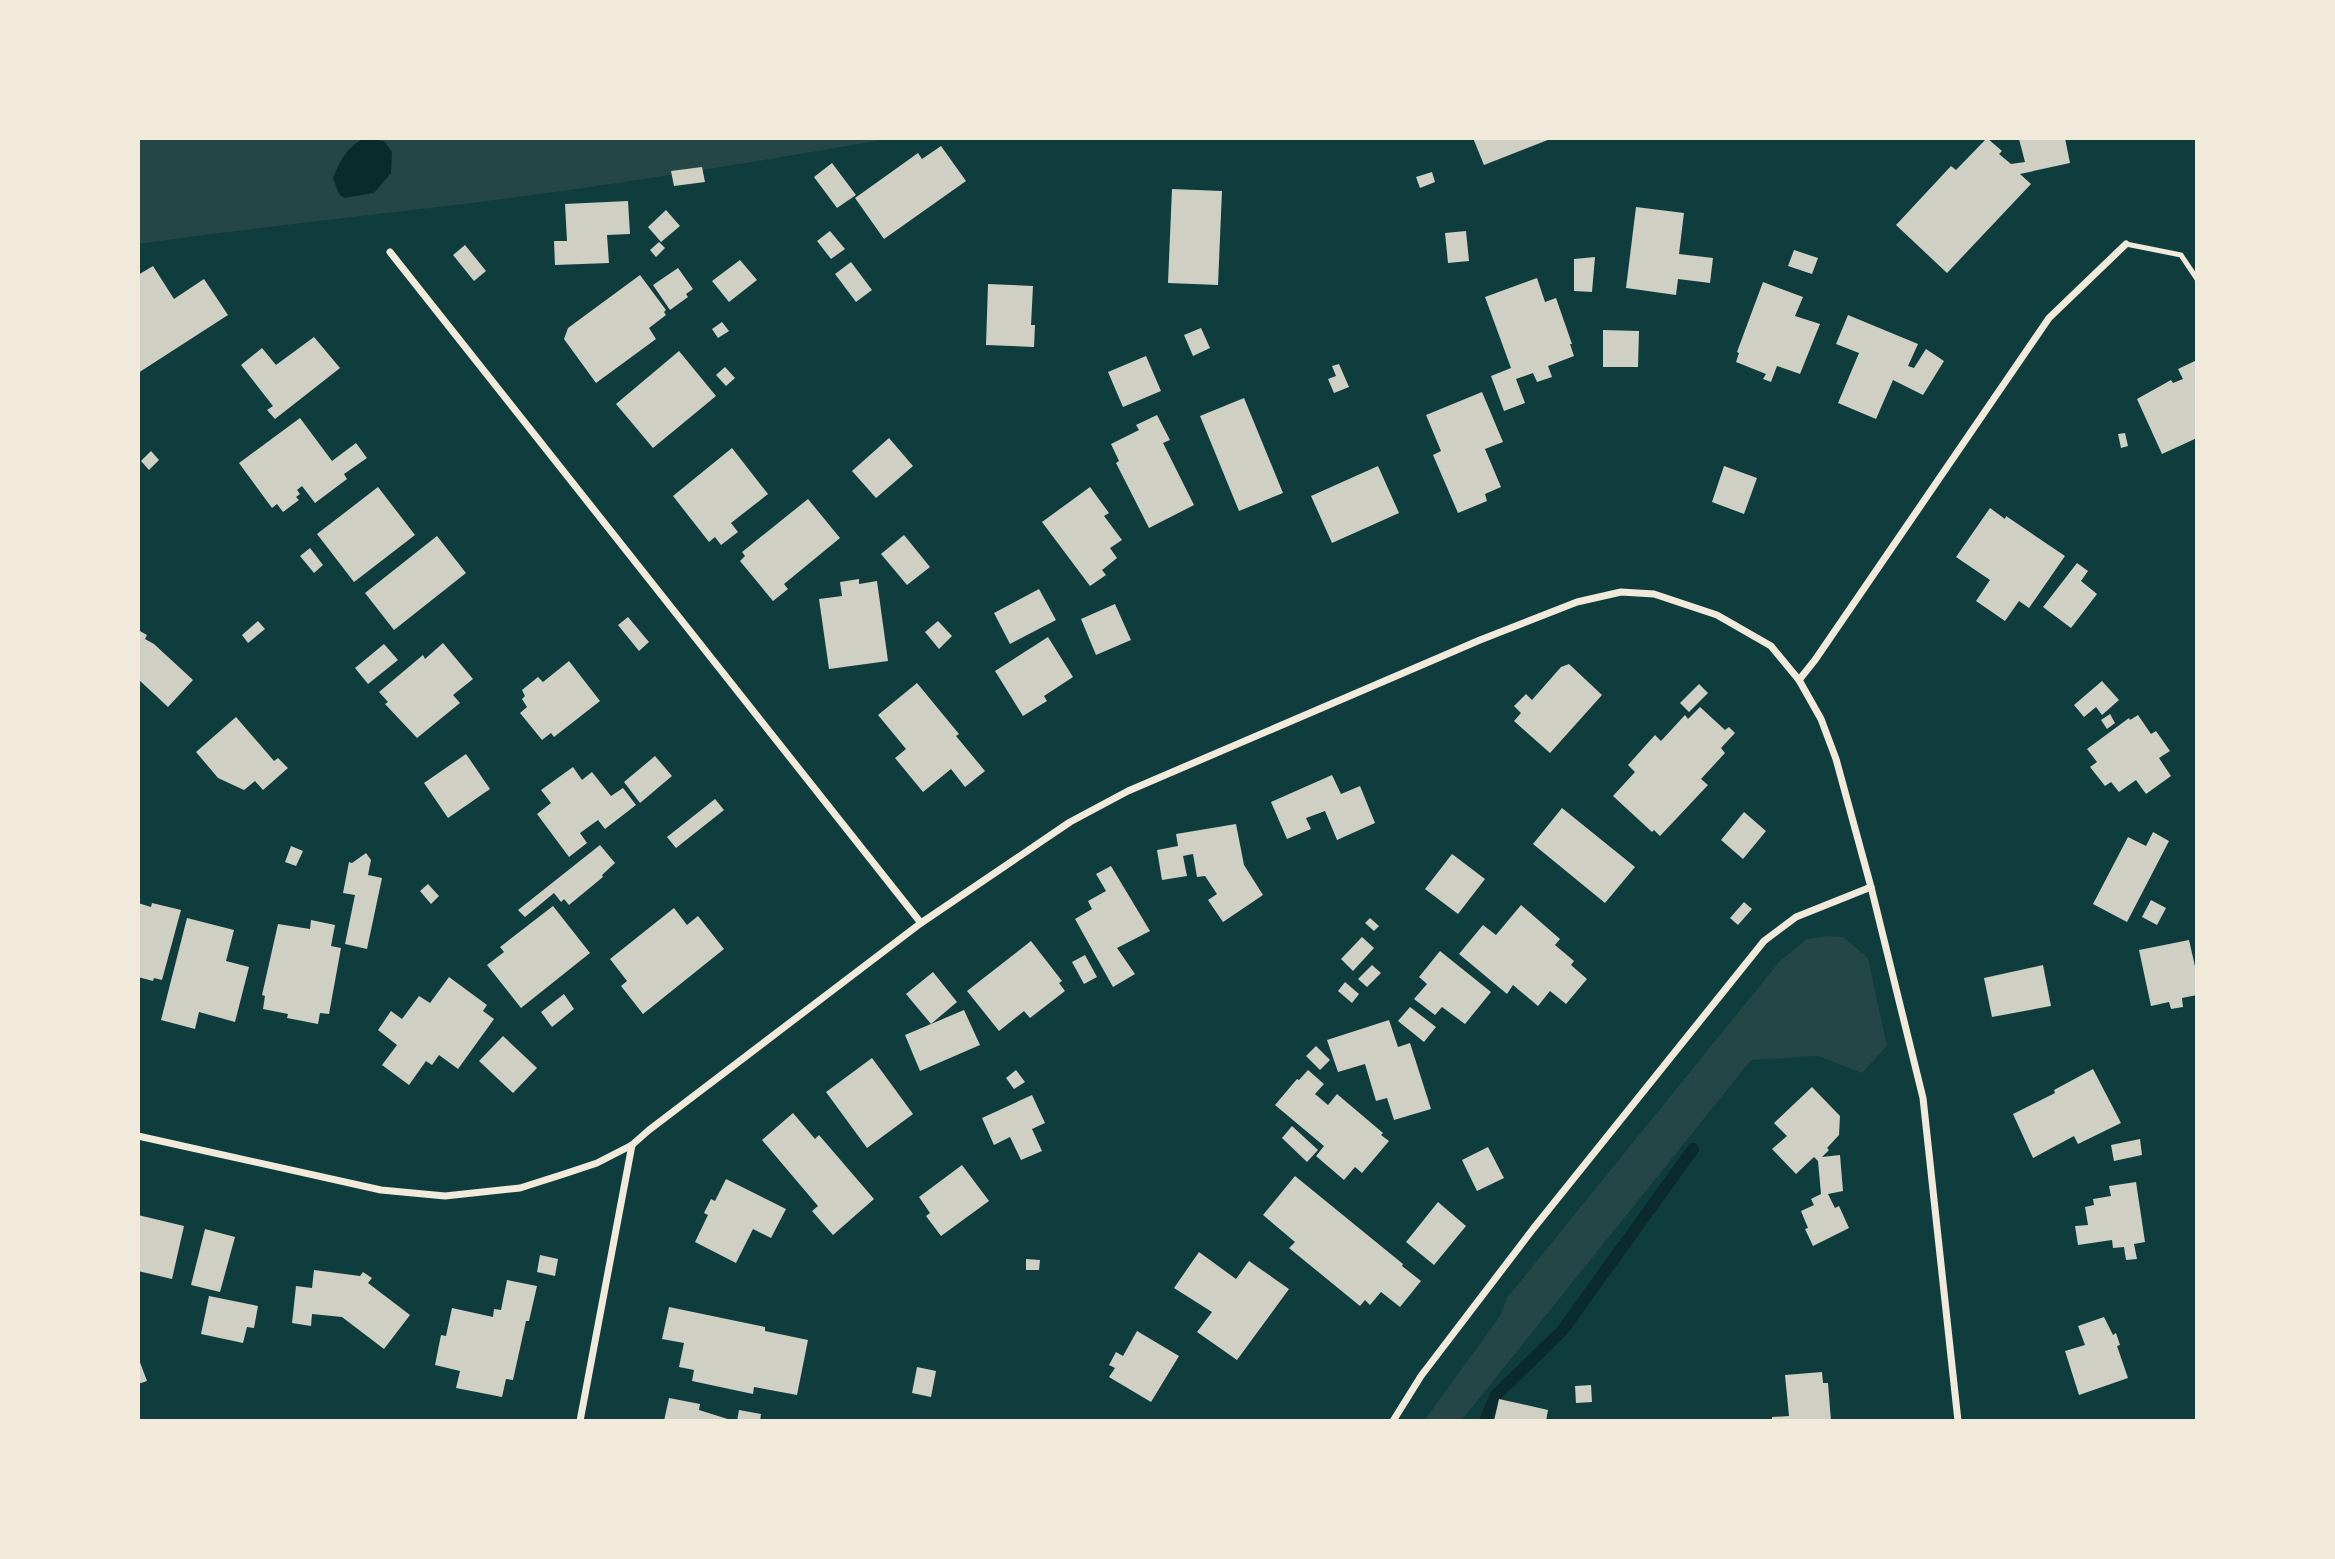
<svg xmlns="http://www.w3.org/2000/svg" width="2335" height="1559" viewBox="0 0 2335 1559" font-family="Inter,sans-serif">
  <style>
    .green { fill: #244646 }
    .water { fill: #0a2a2b }
    .lines { fill: none; stroke-linecap: round; stroke-linejoin: round }
    .stream { stroke: #0a2a2b; stroke-width: 12 }
    .building { fill: #cfcfc3 }
    .service { stroke: #f1e9da; stroke-width: 5 }
    .minor { stroke: #f1e9da; stroke-width: 7 }
  </style>
  <rect width="100%" height="100%" fill="#0f3d3e"/>
  <g class="green">
    <path d="M 138,138 L 893,138 C 733,166 573,192 412,210 C 320,221 229,231 138,244 Z"/>
    <path d="M 1828,936 L 1843,937 L 1868,958 L 1887,1046 L 1862,1073 L 1818,1056 L 1751,1060 L 1461,1421 L 1424,1421 L 1500,1316 L 1507,1298 L 1780,961 L 1807,939 Z"/>
  </g>
  <path class="water" d="M 365,138 L 384,141 L 392,152 L 391,173 L 374,193 L 344,198 L 339,194 L 333,178 C 340,160 347,147 365,138 Z"/>
  <g class="lines">
    <path class="stream" d="M 1485,1421 L 1496,1395 L 1562,1331 L 1693,1149"/>
  </g>
  <g class="building">
    <path d="M 1473,138 L 1553,138 L 1484,165 Z"/>
    <path d="M 1987,138 L 2002,151 L 1999,154 L 2011,164 L 2025,162 L 2019,139 L 2065,138 L 2070,163 L 2020,174 L 2031,184 L 1947,273 L 1896,225 L 1951,166 L 1956,170 Z"/>
    <path d="M 941,146 L 966,181 L 884,239 L 855,198 L 918,153 L 922,159 Z"/>
    <path d="M 832,163 L 856,195 L 837,208 L 814,177 Z"/>
    <path d="M 702,167 L 705,182 L 674,186 L 671,171 Z"/>
    <path d="M 1432,172 L 1435,182 L 1420,188 L 1416,177 Z"/>
    <path d="M 1172,189 L 1222,191 L 1218,285 L 1168,283 Z"/>
    <path d="M 628,201 L 630,234 L 607,235 L 609,263 L 555,265 L 554,241 L 567,241 L 565,204 Z"/>
    <path d="M 1636,207 L 1684,213 L 1679,254 L 1713,258 L 1710,283 L 1678,279 L 1676,295 L 1626,288 Z"/>
    <path d="M 666,210 L 680,226 L 661,242 L 648,227 Z"/>
    <path d="M 830,231 L 845,249 L 831,259 L 817,241 Z"/>
    <path d="M 1466,231 L 1469,261 L 1448,263 L 1445,233 Z"/>
    <path d="M 659,242 L 665,248 L 656,257 L 650,250 Z"/>
    <path d="M 465,245 L 486,271 L 474,281 L 453,255 Z"/>
    <path d="M 1794,250 L 1818,258 L 1812,274 L 1788,266 Z"/>
    <path d="M 1595,257 L 1592,292 L 1574,291 L 1574,259 Z"/>
    <path d="M 740,260 L 757,280 L 729,302 L 712,281 Z"/>
    <path d="M 851,262 L 872,290 L 856,302 L 835,274 Z"/>
    <path d="M 153,266 L 174,299 L 204,279 L 228,315 L 138,373 L 138,275 Z"/>
    <path d="M 678,268 L 693,289 L 686,294 L 688,297 L 670,310 L 653,285 Z"/>
    <path d="M 640,275 L 666,310 L 664,312 L 666,315 L 649,328 L 656,339 L 596,383 L 564,339 L 568,328 Z"/>
    <path d="M 1537,278 L 1545,302 L 1556,298 L 1572,344 L 1570,344 L 1574,356 L 1548,366 L 1552,377 L 1537,382 L 1533,373 L 1516,379 L 1525,403 L 1504,411 L 1491,376 L 1511,368 L 1485,297 Z"/>
    <path d="M 1763,282 L 1803,297 L 1795,316 L 1820,324 L 1800,374 L 1777,366 L 1771,382 L 1763,379 L 1766,374 L 1736,362 L 1739,353 L 1737,352 Z"/>
    <path d="M 988,284 L 1033,286 L 1031,325 L 1035,325 L 1034,347 L 986,345 Z"/>
    <path d="M 1848,315 L 1918,344 L 1908,366 L 1914,368 L 1926,349 L 1944,361 L 1923,395 L 1893,380 L 1876,419 L 1838,403 L 1859,353 L 1836,344 Z"/>
    <path d="M 722,322 L 729,331 L 718,338 L 712,329 Z"/>
    <path d="M 1201,328 L 1210,348 L 1193,356 L 1184,335 Z"/>
    <path d="M 1603,330 L 1639,331 L 1638,367 L 1603,367 Z"/>
    <path d="M 314,337 L 340,368 L 275,419 L 267,410 L 273,406 L 241,365 L 262,348 L 276,365 Z"/>
    <path d="M 679,351 L 716,396 L 653,448 L 616,404 Z"/>
    <path d="M 1146,356 L 1161,391 L 1123,407 L 1108,372 Z"/>
    <path d="M 2197,360 L 2197,438 L 2162,454 L 2137,399 L 2171,380 L 2173,383 L 2183,379 L 2178,369 Z"/>
    <path d="M 1339,364 L 1349,387 L 1334,393 L 1328,379 L 1336,376 L 1332,366 Z"/>
    <path d="M 725,367 L 735,378 L 726,386 L 716,375 Z"/>
    <path d="M 1482,392 L 1503,442 L 1485,449 L 1501,487 L 1485,494 L 1487,501 L 1458,513 L 1433,455 L 1441,451 L 1426,415 Z"/>
    <path d="M 1244,398 L 1283,493 L 1239,511 L 1200,416 Z"/>
    <path d="M 1157,415 L 1170,440 L 1163,443 L 1194,505 L 1149,528 L 1116,463 L 1119,461 L 1111,444 L 1139,430 L 1136,425 Z"/>
    <path d="M 300,418 L 332,461 L 356,443 L 367,458 L 344,474 L 347,479 L 315,503 L 302,486 L 297,490 L 300,494 L 296,497 L 299,500 L 283,512 L 277,504 L 272,508 L 239,463 Z"/>
    <path d="M 2125,433 L 2128,446 L 2121,448 L 2118,434 Z"/>
    <path d="M 889,438 L 913,466 L 876,498 L 852,471 Z"/>
    <path d="M 732,448 L 768,494 L 731,523 L 738,532 L 721,545 L 715,537 L 709,542 L 673,496 Z"/>
    <path d="M 151,451 L 159,460 L 149,470 L 141,461 Z"/>
    <path d="M 1378,466 L 1399,513 L 1332,543 L 1311,496 Z"/>
    <path d="M 1724,466 L 1757,478 L 1744,514 L 1712,502 Z"/>
    <path d="M 378,487 L 415,535 L 354,582 L 317,534 Z"/>
    <path d="M 1090,487 L 1109,513 L 1104,516 L 1122,540 L 1110,548 L 1117,558 L 1102,570 L 1106,575 L 1090,586 L 1042,522 Z"/>
    <path d="M 808,499 L 840,538 L 784,584 L 788,589 L 773,601 L 740,561 L 745,556 L 742,552 Z"/>
    <path d="M 1990,508 L 2005,519 L 2006,516 L 2065,556 L 2029,608 L 2019,601 L 2005,621 L 1976,601 L 1990,580 L 1956,557 Z"/>
    <path d="M 904,535 L 930,567 L 907,585 L 881,554 Z"/>
    <path d="M 437,536 L 466,573 L 394,630 L 365,593 Z"/>
    <path d="M 310,548 L 323,565 L 314,573 L 300,556 Z"/>
    <path d="M 2077,563 L 2088,571 L 2081,581 L 2097,594 L 2071,628 L 2043,607 Z"/>
    <path d="M 859,579 L 859,584 L 877,581 L 888,661 L 829,669 L 819,599 L 842,596 L 840,582 Z"/>
    <path d="M 1039,589 L 1056,620 L 1010,644 L 994,613 Z"/>
    <path d="M 1115,604 L 1131,640 L 1096,655 L 1081,619 Z"/>
    <path d="M 628,617 L 649,642 L 639,651 L 618,625 Z"/>
    <path d="M 258,621 L 265,629 L 248,643 L 242,635 Z"/>
    <path d="M 938,621 L 952,636 L 939,649 L 925,632 Z"/>
    <path d="M 138,630 L 147,635 L 145,639 L 154,644 L 193,680 L 168,707 L 138,679 Z"/>
    <path d="M 1048,637 L 1073,677 L 1044,696 L 1047,701 L 1023,716 L 995,671 Z"/>
    <path d="M 443,643 L 473,679 L 453,695 L 460,703 L 417,738 L 385,704 L 388,702 L 379,692 L 423,655 L 425,659 Z"/>
    <path d="M 384,644 L 398,660 L 368,684 L 355,668 Z"/>
    <path d="M 569,661 L 600,701 L 554,737 L 551,733 L 542,740 L 520,713 L 527,707 L 522,699 L 525,696 L 522,690 L 538,677 L 543,682 Z"/>
    <path d="M 1569,664 L 1602,695 L 1550,753 L 1514,721 L 1521,713 L 1514,706 L 1526,694 L 1532,700 L 1561,667 Z"/>
    <path d="M 2102,681 L 2119,700 L 2102,715 L 2096,707 L 2084,717 L 2074,705 Z"/>
    <path d="M 917,683 L 959,734 L 956,736 L 985,771 L 965,787 L 951,769 L 923,792 L 895,758 L 906,749 L 878,715 Z"/>
    <path d="M 1699,684 L 1708,693 L 1689,712 L 1680,703 Z"/>
    <path d="M 1700,707 L 1725,730 L 1729,727 L 1735,733 L 1721,748 L 1725,753 L 1701,779 L 1708,785 L 1660,836 L 1654,830 L 1652,832 L 1613,796 L 1635,772 L 1628,765 L 1655,735 L 1661,741 L 1685,715 L 1688,719 Z"/>
    <path d="M 2110,714 L 2115,723 L 2107,729 L 2101,720 Z"/>
    <path d="M 2138,715 L 2151,734 L 2156,731 L 2170,751 L 2159,758 L 2171,776 L 2146,794 L 2136,780 L 2119,792 L 2111,782 L 2105,786 L 2090,767 L 2097,762 L 2087,749 L 2129,718 L 2130,720 Z"/>
    <path d="M 236,717 L 274,761 L 278,758 L 288,768 L 263,790 L 255,781 L 244,790 L 218,778 L 196,752 Z"/>
    <path d="M 466,754 L 490,789 L 448,818 L 424,783 Z"/>
    <path d="M 655,756 L 672,776 L 640,803 L 624,782 Z"/>
    <path d="M 573,767 L 582,780 L 592,772 L 611,796 L 623,788 L 636,805 L 605,829 L 598,820 L 580,833 L 587,843 L 569,857 L 537,814 L 551,803 L 541,790 Z"/>
    <path d="M 1332,775 L 1341,794 L 1360,786 L 1375,823 L 1337,840 L 1325,811 L 1306,818 L 1311,829 L 1287,839 L 1271,802 Z"/>
    <path d="M 715,799 L 724,810 L 676,848 L 667,837 Z"/>
    <path d="M 1562,808 L 1635,867 L 1605,903 L 1533,844 Z"/>
    <path d="M 1744,812 L 1766,831 L 1743,859 L 1721,840 Z"/>
    <path d="M 1236,824 L 1244,865 L 1263,895 L 1223,922 L 1208,900 L 1217,894 L 1205,876 L 1197,877 L 1193,854 L 1183,856 L 1187,876 L 1162,880 L 1157,850 L 1178,846 L 1176,834 Z"/>
    <path d="M 2153,832 L 2169,841 L 2127,922 L 2093,904 L 2128,837 L 2146,846 Z"/>
    <path d="M 600,845 L 615,863 L 602,875 L 603,877 L 569,905 L 564,899 L 561,902 L 554,893 L 525,917 L 518,910 Z"/>
    <path d="M 291,846 L 303,851 L 296,866 L 285,862 Z"/>
    <path d="M 366,853 L 371,860 L 368,875 L 382,878 L 367,949 L 345,944 L 355,895 L 343,893 L 349,862 L 352,863 Z"/>
    <path d="M 1452,854 L 1485,879 L 1458,914 L 1425,889 Z"/>
    <path d="M 1111,866 L 1150,931 L 1117,948 L 1135,974 L 1113,987 L 1075,919 L 1092,909 L 1088,901 L 1106,891 L 1096,874 Z"/>
    <path d="M 428,884 L 439,896 L 431,904 L 420,891 Z"/>
    <path d="M 2151,900 L 2166,908 L 2157,925 L 2142,917 Z"/>
    <path d="M 1744,902 L 1752,909 L 1738,925 L 1730,918 Z"/>
    <path d="M 138,903 L 151,907 L 152,903 L 181,910 L 162,980 L 154,978 L 153,981 L 138,977 Z"/>
    <path d="M 1521,905 L 1560,939 L 1555,945 L 1574,961 L 1571,965 L 1587,979 L 1566,1004 L 1550,991 L 1538,1006 L 1513,985 L 1507,994 L 1459,954 L 1483,925 L 1496,935 Z"/>
    <path d="M 553,906 L 590,953 L 521,1008 L 487,965 L 504,952 L 500,947 Z"/>
    <path d="M 674,908 L 687,925 L 698,916 L 724,949 L 643,1014 L 621,986 L 627,981 L 610,959 Z"/>
    <path d="M 187,918 L 234,930 L 226,961 L 249,967 L 235,1022 L 199,1012 L 195,1029 L 161,1020 Z"/>
    <path d="M 1370,918 L 1379,926 L 1374,931 L 1365,923 Z"/>
    <path d="M 311,920 L 335,925 L 331,946 L 341,948 L 329,1014 L 320,1013 L 318,1024 L 287,1018 L 288,1014 L 263,1009 L 265,996 L 262,995 L 278,924 L 310,929 Z"/>
    <path d="M 1362,937 L 1374,948 L 1353,971 L 1341,959 Z"/>
    <path d="M 2189,940 L 2197,975 L 2197,995 L 2182,998 L 2183,1007 L 2171,1009 L 2169,1002 L 2151,1006 L 2139,950 Z"/>
    <path d="M 1031,941 L 1062,981 L 1059,983 L 1065,991 L 1030,1018 L 1024,1011 L 999,1031 L 967,991 Z"/>
    <path d="M 1440,951 L 1491,992 L 1465,1024 L 1442,1007 L 1435,1015 L 1414,999 L 1427,984 L 1419,977 Z"/>
    <path d="M 1085,955 L 1097,977 L 1084,984 L 1072,962 Z"/>
    <path d="M 1372,965 L 1381,973 L 1367,987 L 1358,979 Z"/>
    <path d="M 2043,965 L 2051,1006 L 1992,1017 L 1984,978 Z"/>
    <path d="M 933,972 L 957,1002 L 931,1024 L 906,994 Z"/>
    <path d="M 449,977 L 487,1005 L 483,1011 L 494,1019 L 458,1069 L 439,1055 L 432,1065 L 426,1061 L 409,1085 L 382,1065 L 397,1045 L 378,1030 L 391,1011 L 402,1019 L 419,996 L 430,1003 Z"/>
    <path d="M 1345,982 L 1359,994 L 1352,1003 L 1338,991 Z"/>
    <path d="M 564,994 L 574,1009 L 552,1027 L 541,1012 Z"/>
    <path d="M 1410,1007 L 1436,1027 L 1424,1042 L 1398,1021 Z"/>
    <path d="M 964,1010 L 980,1045 L 920,1071 L 905,1035 Z"/>
    <path d="M 1389,1020 L 1398,1047 L 1410,1043 L 1431,1109 L 1394,1120 L 1387,1098 L 1376,1101 L 1365,1064 L 1338,1072 L 1327,1040 Z"/>
    <path d="M 503,1036 L 537,1068 L 513,1093 L 479,1061 Z"/>
    <path d="M 1316,1046 L 1330,1060 L 1320,1070 L 1306,1056 Z"/>
    <path d="M 872,1058 L 913,1114 L 867,1148 L 826,1092 Z"/>
    <path d="M 2093,1069 L 2121,1123 L 2078,1144 L 2074,1136 L 2033,1158 L 2013,1114 L 2055,1093 L 2054,1090 Z"/>
    <path d="M 1016,1070 L 1025,1082 L 1014,1089 L 1006,1078 Z"/>
    <path d="M 1308,1070 L 1324,1084 L 1315,1094 L 1328,1105 L 1337,1094 L 1383,1133 L 1381,1135 L 1389,1141 L 1362,1173 L 1355,1167 L 1344,1180 L 1316,1156 L 1324,1146 L 1275,1105 L 1297,1079 L 1299,1080 Z"/>
    <path d="M 1812,1087 L 1840,1116 L 1839,1135 L 1827,1148 L 1829,1150 L 1822,1157 L 1840,1155 L 1843,1191 L 1828,1194 L 1835,1208 L 1839,1206 L 1849,1228 L 1813,1246 L 1805,1229 L 1808,1228 L 1801,1211 L 1814,1205 L 1811,1199 L 1821,1194 L 1818,1161 L 1814,1157 L 1796,1174 L 1772,1149 L 1787,1136 L 1774,1123 Z"/>
    <path d="M 1032,1095 L 1045,1123 L 1032,1129 L 1042,1151 L 1021,1160 L 1010,1137 L 994,1145 L 982,1118 Z"/>
    <path d="M 793,1113 L 815,1139 L 819,1135 L 874,1199 L 833,1235 L 812,1211 L 818,1206 L 762,1140 Z"/>
    <path d="M 1292,1126 L 1318,1150 L 1307,1162 L 1282,1138 Z"/>
    <path d="M 2140,1139 L 2142,1155 L 2114,1161 L 2111,1145 Z"/>
    <path d="M 1488,1147 L 1504,1178 L 1477,1191 L 1462,1160 Z"/>
    <path d="M 962,1165 L 989,1201 L 941,1236 L 926,1216 L 930,1213 L 919,1197 Z"/>
    <path d="M 1295,1176 L 1403,1264 L 1402,1266 L 1421,1281 L 1400,1307 L 1381,1292 L 1370,1305 L 1365,1300 L 1360,1306 L 1289,1248 L 1295,1242 L 1263,1215 Z"/>
    <path d="M 726,1179 L 786,1209 L 771,1238 L 753,1229 L 736,1263 L 695,1242 L 708,1215 L 704,1213 L 711,1199 L 715,1201 Z"/>
    <path d="M 2136,1182 L 2145,1242 L 2134,1244 L 2137,1259 L 2126,1260 L 2124,1247 L 2113,1248 L 2112,1240 L 2078,1245 L 2075,1226 L 2088,1225 L 2085,1207 L 2094,1205 L 2093,1199 L 2111,1196 L 2109,1186 Z"/>
    <path d="M 1438,1202 L 1466,1226 L 1434,1265 L 1406,1242 Z"/>
    <path d="M 138,1215 L 184,1226 L 172,1279 L 138,1271 Z"/>
    <path d="M 205,1229 L 235,1237 L 220,1292 L 191,1285 Z"/>
    <path d="M 1199,1252 L 1236,1279 L 1249,1261 L 1289,1289 L 1237,1360 L 1197,1332 L 1212,1312 L 1174,1288 Z"/>
    <path d="M 540,1255 L 558,1259 L 555,1276 L 537,1272 Z"/>
    <path d="M 1026,1259 L 1040,1260 L 1039,1270 L 1026,1270 Z"/>
    <path d="M 314,1270 L 360,1276 L 363,1272 L 372,1278 L 368,1283 L 410,1315 L 384,1349 L 342,1317 L 312,1314 L 311,1326 L 292,1323 L 296,1286 L 312,1288 Z"/>
    <path d="M 507,1280 L 537,1286 L 529,1321 L 526,1321 L 513,1380 L 506,1379 L 502,1397 L 456,1388 L 460,1371 L 435,1365 L 441,1335 L 446,1336 L 452,1308 L 493,1317 L 494,1309 L 501,1310 Z"/>
    <path d="M 209,1296 L 258,1306 L 254,1328 L 247,1327 L 243,1343 L 201,1334 Z"/>
    <path d="M 669,1307 L 765,1327 L 765,1331 L 808,1340 L 797,1395 L 754,1387 L 753,1394 L 692,1381 L 694,1370 L 679,1367 L 684,1343 L 662,1339 Z"/>
    <path d="M 2104,1317 L 2113,1335 L 2116,1333 L 2120,1345 L 2117,1346 L 2128,1378 L 2079,1395 L 2065,1351 L 2085,1345 L 2078,1326 Z"/>
    <path d="M 1137,1331 L 1179,1356 L 1151,1402 L 1109,1377 L 1115,1368 L 1109,1365 L 1116,1352 L 1123,1356 Z"/>
    <path d="M 138,1357 L 147,1381 L 138,1384 Z"/>
    <path d="M 917,1367 L 936,1371 L 931,1397 L 912,1393 Z"/>
    <path d="M 1822,1372 L 1823,1383 L 1828,1383 L 1831,1421 L 1772,1421 L 1772,1417 L 1789,1416 L 1785,1375 Z"/>
    <path d="M 1591,1385 L 1592,1402 L 1576,1403 L 1575,1386 Z"/>
    <path d="M 669,1398 L 700,1404 L 699,1410 L 734,1421 L 664,1421 Z"/>
    <path d="M 1499,1399 L 1548,1410 L 1546,1421 L 1494,1421 Z"/>
    <path d="M 739,1410 L 761,1414 L 760,1421 L 737,1421 Z"/>
  </g>
  <g class="lines">
    <path class="service" d="M 2126,244 L 2181,255 L 2197,279"/>
    <g class="minor">
      <path d="M 390,252 L 921,923"/>
      <path d="M 1799,680 L 1815,660 L 2049,318 L 2126,244"/>
      <path d="M 138,1136 L 381,1190 L 445,1196 L 520,1188 L 564,1174 L 597,1163 L 632,1145 L 649,1130 L 921,923 L 1070,822 L 1128,791 L 1480,640 L 1577,602 L 1621,592 L 1654,594 L 1717,615 L 1771,646 L 1799,680 L 1821,719 L 1836,759 L 1871,887 L 1923,1098 L 1958,1421"/>
      <path d="M 580,1421 L 632,1145"/>
      <path d="M 1393,1421 L 1421,1376 L 1533,1229 L 1764,941 L 1796,917 L 1871,887"/>
    </g>
  </g>
  <rect width="2335" height="1559" fill="none" stroke="#f1e9da" stroke-width="280"/>
</svg>
